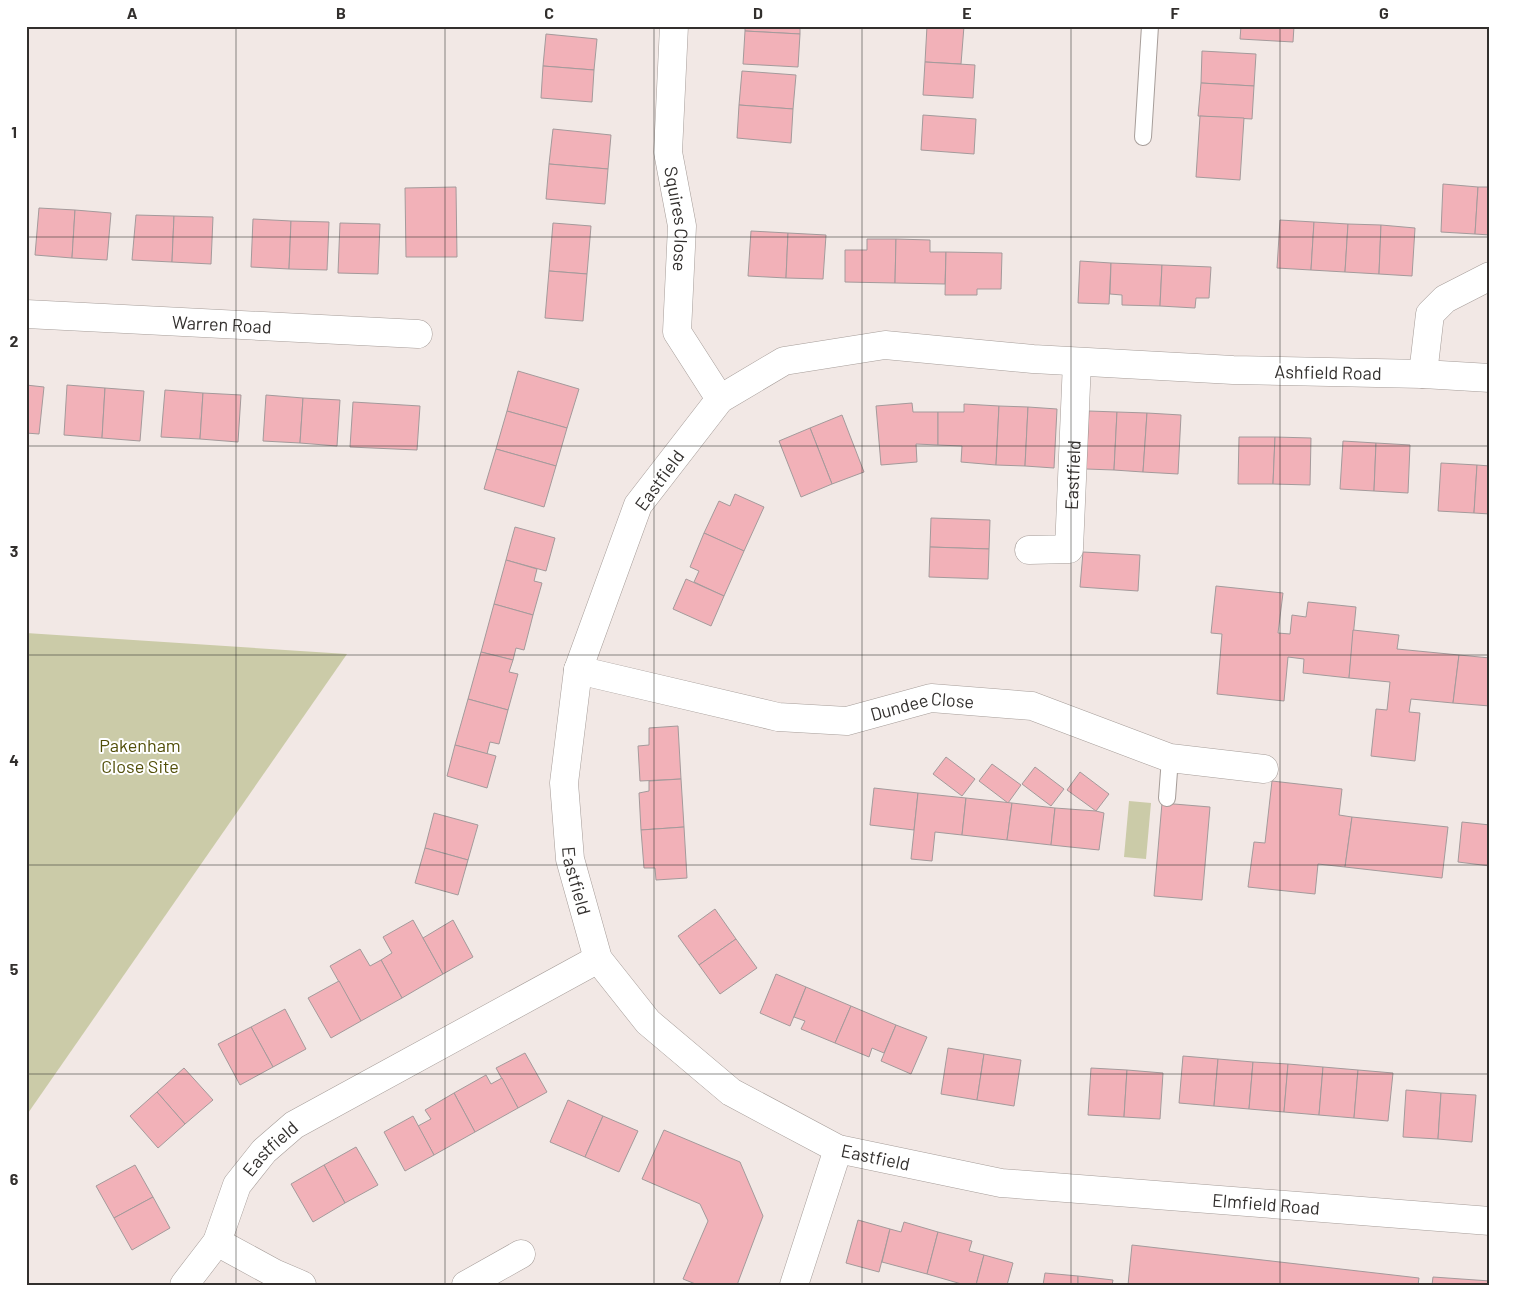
<svg xmlns="http://www.w3.org/2000/svg" width="1516" height="1311" viewBox="0 0 1516 1311" font-family="Barlow,sans-serif">
  <style>
    .green { fill: #cbcba8 }
    .building { fill: #f2b1b8; stroke: #a49a9b }
    .lines { fill: none; stroke-linecap: round; stroke-linejoin: round }
    .lane-casing { stroke: #a69d99; stroke-width: 18 }
    .street-casing { stroke: #a69d99; stroke-width: 29 }
    .lane { stroke: #fff; stroke-width: 16 }
    .street { stroke: #fff; stroke-width: 28 }
    .grid { fill: none; stroke: #322f2d; stroke-width: 1; stroke-opacity: 0.55 }
    .labels { text-anchor: middle; dominant-baseline: central; stroke-width: 4; stroke-linejoin: round; paint-order: stroke }
    .street-label { font-size: 18px; fill: #322f2d; stroke: #fff }
    .park-label { font-size: 18px; fill: #524f09; stroke: #fff }
    .neatline { fill: none; stroke: #322f2d; stroke-width: 2 }
    .grid-label { font-size: 16px; text-anchor: middle; font-weight: bold; fill: #322f2d }
  </style>
  <rect width="100%" height="100%" fill="#f2e8e5"/>
  <g class="green">
    <path d="M 26,633 L 347,654 L 26,1116 Z"/>
    <path d="M 1129,801 L 1151,803 L 1146,859 L 1124,857 Z"/>
  </g>
  <g class="building">
    <path d="M 745,26 L 800,26 L 800,34 L 745,31 Z"/>
    <path d="M 927,26 L 964,26 L 961,64 L 925,62 Z"/>
    <path d="M 1241,26 L 1294,26 L 1293,42 L 1240,39 Z"/>
    <path d="M 745,31 L 800,34 L 798,67 L 743,64 Z"/>
    <path d="M 546,34 L 597,39 L 594,70 L 543,66 Z"/>
    <path d="M 1202,51 L 1256,54 L 1254,86 L 1201,83 Z"/>
    <path d="M 925,62 L 975,65 L 973,98 L 923,95 Z"/>
    <path d="M 543,66 L 594,70 L 592,102 L 541,98 Z"/>
    <path d="M 742,71 L 796,75 L 793,109 L 739,105 Z"/>
    <path d="M 1201,83 L 1254,86 L 1252,119 L 1198,116 Z"/>
    <path d="M 739,105 L 793,109 L 791,143 L 737,138 Z"/>
    <path d="M 923,115 L 976,119 L 974,154 L 921,150 Z"/>
    <path d="M 1200,116 L 1244,118 L 1240,180 L 1196,177 Z"/>
    <path d="M 553,129 L 611,135 L 608,169 L 549,164 Z"/>
    <path d="M 549,164 L 608,169 L 605,204 L 546,199 Z"/>
    <path d="M 1443,184 L 1478,187 L 1475,234 L 1441,232 Z"/>
    <path d="M 456,187 L 457,257 L 406,257 L 405,188 Z"/>
    <path d="M 1478,187 L 1490,187 L 1490,235 L 1475,234 Z"/>
    <path d="M 39,208 L 75,210 L 72,258 L 35,255 Z"/>
    <path d="M 75,210 L 111,213 L 107,260 L 72,258 Z"/>
    <path d="M 136,215 L 174,216 L 172,262 L 132,260 Z"/>
    <path d="M 174,216 L 213,217 L 211,264 L 172,262 Z"/>
    <path d="M 253,219 L 291,221 L 289,269 L 251,267 Z"/>
    <path d="M 1280,220 L 1314,222 L 1311,270 L 1277,268 Z"/>
    <path d="M 291,221 L 329,222 L 327,270 L 289,269 Z"/>
    <path d="M 1314,222 L 1348,224 L 1345,272 L 1311,270 Z"/>
    <path d="M 340,223 L 380,224 L 378,274 L 338,273 Z"/>
    <path d="M 553,223 L 591,226 L 587,274 L 549,271 Z"/>
    <path d="M 1348,224 L 1381,225 L 1379,274 L 1345,272 Z"/>
    <path d="M 1381,225 L 1415,228 L 1412,276 L 1379,274 Z"/>
    <path d="M 751,231 L 788,233 L 786,278 L 748,276 Z"/>
    <path d="M 788,233 L 826,235 L 823,279 L 786,278 Z"/>
    <path d="M 867,239 L 896,239 L 895,283 L 845,282 L 845,250 L 867,250 Z"/>
    <path d="M 896,239 L 930,240 L 930,252 L 946,252 L 945,284 L 895,283 Z"/>
    <path d="M 946,252 L 1002,253 L 1001,289 L 977,289 L 977,295 L 945,295 Z"/>
    <path d="M 1080,261 L 1111,263 L 1109,304 L 1078,303 Z"/>
    <path d="M 1111,263 L 1162,265 L 1160,306 L 1122,305 L 1122,295 L 1110,294 Z"/>
    <path d="M 1162,265 L 1211,267 L 1209,298 L 1196,298 L 1195,308 L 1160,306 Z"/>
    <path d="M 549,271 L 587,274 L 583,321 L 545,318 Z"/>
    <path d="M 518,371 L 579,389 L 567,428 L 507,411 Z"/>
    <path d="M 26,385 L 44,387 L 39,434 L 26,433 Z"/>
    <path d="M 67,385 L 105,388 L 102,438 L 64,435 Z"/>
    <path d="M 105,388 L 144,391 L 140,441 L 102,438 Z"/>
    <path d="M 165,390 L 203,393 L 200,439 L 161,437 Z"/>
    <path d="M 203,393 L 241,395 L 238,442 L 200,439 Z"/>
    <path d="M 266,395 L 303,398 L 300,443 L 263,441 Z"/>
    <path d="M 303,398 L 340,400 L 337,446 L 300,443 Z"/>
    <path d="M 353,402 L 420,406 L 417,450 L 350,447 Z"/>
    <path d="M 912,403 L 913,412 L 938,412 L 938,445 L 916,444 L 917,462 L 881,465 L 876,406 Z"/>
    <path d="M 964,404 L 999,406 L 996,465 L 961,462 L 962,446 L 938,445 L 938,412 L 964,412 Z"/>
    <path d="M 999,406 L 1028,407 L 1025,466 L 996,465 Z"/>
    <path d="M 1028,407 L 1057,409 L 1054,468 L 1025,466 Z"/>
    <path d="M 507,411 L 567,428 L 556,466 L 496,449 Z"/>
    <path d="M 1089,411 L 1117,412 L 1114,470 L 1086,469 Z"/>
    <path d="M 1117,412 L 1147,413 L 1143,472 L 1114,470 Z"/>
    <path d="M 1147,413 L 1181,415 L 1178,474 L 1143,472 Z"/>
    <path d="M 842,415 L 864,472 L 832,484 L 810,428 Z"/>
    <path d="M 810,428 L 832,484 L 801,497 L 779,441 Z"/>
    <path d="M 1239,437 L 1275,437 L 1273,484 L 1238,484 Z"/>
    <path d="M 1275,437 L 1311,438 L 1310,485 L 1273,484 Z"/>
    <path d="M 1343,441 L 1376,443 L 1374,491 L 1340,489 Z"/>
    <path d="M 1376,443 L 1410,445 L 1408,493 L 1374,491 Z"/>
    <path d="M 496,449 L 556,466 L 544,507 L 484,489 Z"/>
    <path d="M 1441,463 L 1477,465 L 1474,513 L 1438,511 Z"/>
    <path d="M 1477,465 L 1490,466 L 1490,514 L 1474,513 Z"/>
    <path d="M 735,494 L 764,507 L 744,551 L 704,533 L 719,501 L 730,506 Z"/>
    <path d="M 931,518 L 990,520 L 989,549 L 930,547 Z"/>
    <path d="M 515,527 L 555,538 L 546,571 L 506,560 Z"/>
    <path d="M 704,533 L 744,551 L 724,596 L 694,582 L 699,571 L 690,567 Z"/>
    <path d="M 930,547 L 989,549 L 988,579 L 929,577 Z"/>
    <path d="M 1083,552 L 1140,555 L 1138,591 L 1080,587 Z"/>
    <path d="M 506,560 L 537,569 L 534,581 L 542,583 L 533,615 L 494,604 Z"/>
    <path d="M 686,579 L 724,596 L 711,626 L 673,609 Z"/>
    <path d="M 1216,586 L 1283,593 L 1278,633 L 1290,634 L 1292,615 L 1306,617 L 1308,602 L 1356,607 L 1349,678 L 1303,673 L 1304,659 L 1288,657 L 1284,701 L 1217,694 L 1222,634 L 1211,633 Z"/>
    <path d="M 494,604 L 533,615 L 524,650 L 516,648 L 513,660 L 481,652 Z"/>
    <path d="M 1353,630 L 1399,635 L 1397,649 L 1459,655 L 1453,703 L 1411,699 L 1409,712 L 1420,713 L 1415,761 L 1371,756 L 1376,709 L 1387,710 L 1390,682 L 1349,678 Z"/>
    <path d="M 481,652 L 513,660 L 509,672 L 518,674 L 508,710 L 468,699 Z"/>
    <path d="M 1459,655 L 1490,658 L 1490,706 L 1453,703 Z"/>
    <path d="M 468,699 L 508,710 L 499,744 L 490,742 L 487,754 L 455,745 Z"/>
    <path d="M 678,726 L 681,779 L 640,781 L 638,746 L 649,745 L 649,728 Z"/>
    <path d="M 455,745 L 496,756 L 487,788 L 447,776 Z"/>
    <path d="M 946,757 L 975,779 L 962,796 L 933,774 Z"/>
    <path d="M 992,764 L 1021,785 L 1008,803 L 979,781 Z"/>
    <path d="M 1035,767 L 1064,789 L 1051,806 L 1022,784 Z"/>
    <path d="M 1080,772 L 1109,794 L 1096,811 L 1067,790 Z"/>
    <path d="M 681,779 L 684,827 L 641,830 L 639,793 L 649,791 L 649,781 Z"/>
    <path d="M 1272,781 L 1342,789 L 1339,815 L 1352,817 L 1345,867 L 1318,864 L 1315,894 L 1248,887 L 1254,842 L 1265,843 Z"/>
    <path d="M 874,788 L 918,793 L 914,830 L 870,825 Z"/>
    <path d="M 918,793 L 966,798 L 962,835 L 935,832 L 932,861 L 911,859 Z"/>
    <path d="M 966,798 L 1012,803 L 1007,840 L 962,835 Z"/>
    <path d="M 1012,803 L 1055,808 L 1051,845 L 1007,840 Z"/>
    <path d="M 1162,803 L 1210,807 L 1202,900 L 1154,896 Z"/>
    <path d="M 1055,808 L 1096,811 L 1104,813 L 1099,850 L 1051,845 Z"/>
    <path d="M 434,813 L 478,825 L 468,860 L 425,848 Z"/>
    <path d="M 1352,817 L 1448,827 L 1442,878 L 1345,867 Z"/>
    <path d="M 1462,822 L 1490,825 L 1490,866 L 1458,862 Z"/>
    <path d="M 684,827 L 687,878 L 656,880 L 655,868 L 644,868 L 641,830 Z"/>
    <path d="M 425,848 L 468,860 L 458,895 L 415,883 Z"/>
    <path d="M 715,909 L 736,939 L 699,965 L 678,936 Z"/>
    <path d="M 413,920 L 443,974 L 402,998 L 381,960 L 392,953 L 383,937 Z"/>
    <path d="M 453,920 L 473,957 L 443,974 L 423,938 Z"/>
    <path d="M 736,939 L 757,968 L 720,994 L 699,965 Z"/>
    <path d="M 360,949 L 370,966 L 381,960 L 402,998 L 361,1021 L 330,966 Z"/>
    <path d="M 776,974 L 806,987 L 790,1026 L 760,1013 Z"/>
    <path d="M 339,981 L 361,1021 L 331,1038 L 308,998 Z"/>
    <path d="M 806,987 L 851,1006 L 835,1043 L 801,1029 L 805,1021 L 794,1017 Z"/>
    <path d="M 851,1006 L 896,1025 L 884,1053 L 872,1048 L 869,1057 L 835,1043 Z"/>
    <path d="M 285,1009 L 306,1049 L 273,1067 L 251,1027 Z"/>
    <path d="M 896,1025 L 927,1037 L 911,1074 L 881,1061 Z"/>
    <path d="M 251,1027 L 273,1067 L 240,1085 L 218,1044 Z"/>
    <path d="M 948,1048 L 984,1054 L 977,1100 L 941,1094 Z"/>
    <path d="M 525,1053 L 547,1092 L 518,1108 L 496,1068 Z"/>
    <path d="M 984,1054 L 1021,1060 L 1014,1106 L 977,1100 Z"/>
    <path d="M 1183,1056 L 1218,1059 L 1214,1106 L 1179,1103 Z"/>
    <path d="M 1218,1059 L 1253,1062 L 1249,1109 L 1214,1106 Z"/>
    <path d="M 1253,1062 L 1288,1064 L 1284,1112 L 1249,1109 Z"/>
    <path d="M 1288,1064 L 1323,1067 L 1319,1115 L 1284,1112 Z"/>
    <path d="M 1323,1067 L 1358,1070 L 1354,1118 L 1319,1115 Z"/>
    <path d="M 184,1068 L 213,1100 L 185,1124 L 157,1092 Z"/>
    <path d="M 1091,1068 L 1127,1070 L 1124,1117 L 1088,1115 Z"/>
    <path d="M 1127,1070 L 1163,1073 L 1160,1119 L 1124,1117 Z"/>
    <path d="M 1358,1070 L 1393,1073 L 1388,1121 L 1354,1118 Z"/>
    <path d="M 486,1075 L 491,1084 L 502,1078 L 518,1108 L 475,1132 L 454,1093 Z"/>
    <path d="M 1406,1090 L 1441,1093 L 1438,1139 L 1403,1137 Z"/>
    <path d="M 157,1092 L 185,1124 L 158,1148 L 130,1116 Z"/>
    <path d="M 454,1093 L 475,1132 L 434,1155 L 418,1126 L 431,1119 L 425,1110 Z"/>
    <path d="M 1441,1093 L 1476,1095 L 1472,1142 L 1438,1139 Z"/>
    <path d="M 568,1100 L 603,1116 L 585,1157 L 550,1142 Z"/>
    <path d="M 413,1116 L 434,1155 L 405,1171 L 384,1132 Z"/>
    <path d="M 603,1116 L 638,1131 L 619,1172 L 585,1157 Z"/>
    <path d="M 664,1130 L 740,1162 L 763,1216 L 737,1285 L 698,1285 L 683,1279 L 708,1221 L 700,1204 L 642,1179 Z"/>
    <path d="M 356,1147 L 378,1185 L 345,1203 L 324,1165 Z"/>
    <path d="M 135,1165 L 153,1197 L 114,1218 L 96,1186 Z"/>
    <path d="M 324,1165 L 345,1203 L 313,1222 L 291,1184 Z"/>
    <path d="M 153,1197 L 170,1228 L 132,1250 L 114,1218 Z"/>
    <path d="M 858,1220 L 890,1229 L 879,1272 L 846,1263 Z"/>
    <path d="M 904,1222 L 938,1232 L 927,1274 L 882,1262 L 890,1229 L 901,1232 Z"/>
    <path d="M 938,1232 L 972,1241 L 969,1251 L 984,1255 L 976,1285 L 965,1285 L 927,1274 Z"/>
    <path d="M 1132,1245 L 1419,1278 L 1418,1285 L 1128,1285 Z"/>
    <path d="M 984,1255 L 1013,1263 L 1007,1285 L 976,1285 Z"/>
    <path d="M 1045,1273 L 1078,1276 L 1078,1285 L 1043,1285 Z"/>
    <path d="M 1078,1276 L 1113,1280 L 1112,1285 L 1078,1285 Z"/>
    <path d="M 1433,1277 L 1490,1281 L 1490,1285 L 1432,1285 Z"/>
  </g>
  <g class="lines">
    <defs>
      <g id="lane">
        <path d="M 1143,137 L 1150,26"/>
        <path d="M 1167,798 L 1170,758"/>
      </g>
      <g id="street">
        <path id="s1" d="M 674,26 L 668,152 L 682,226 L 677,332 L 720,399"/>
        <path id="s2" d="M 26,314 L 418,334"/>
        <path d="M 1423,374 L 1430,314 L 1445,299 L 1490,276"/>
        <path id="s3" d="M 1490,378 L 1423,374 L 1233,370 L 1033,359 L 885,345 L 784,361 L 720,399 L 638,505 L 578,670 L 564,783 L 570,859 L 598,959 L 648,1022 L 731,1092 L 838,1149 L 1001,1183 L 1490,1221"/>
        <path id="s4" d="M 1029,550 L 1069,549 L 1077,362"/>
        <path id="s5" d="M 578,670 L 778,717 L 847,721 L 931,698 L 1032,706 L 1170,758 L 1264,769"/>
        <path d="M 217,1242 L 274,1273 L 302,1285"/>
        <path id="s6" d="M 184,1285 L 217,1242 L 237,1185 L 264,1151 L 294,1125 L 598,959"/>
        <path d="M 466,1285 L 521,1254"/>
        <path d="M 794,1285 L 838,1149"/>
      </g>
    </defs>
    <use href="#lane" class="lane-casing"/>
    <use href="#street" class="street-casing"/>
    <use href="#lane" class="lane"/>
    <use href="#street" class="street"/>
  </g>
  <path class="grid" d="M 236,26 L 236,1285M 445,26 L 445,1285M 654,26 L 654,1285M 862,26 L 862,1285M 1071,26 L 1071,1285M 1280,26 L 1280,1285M 26,237 L 1490,237M 26,446 L 1490,446M 26,655 L 1490,655M 26,865 L 1490,865M 26,1074 L 1490,1074"/>
  <g class="labels">
    <g class="street-label">
      <text stroke="none"><textPath href="#s1" startOffset="194">Squires Close</textPath></text>
      <text stroke="none"><textPath href="#s2" startOffset="196">Warren Road</textPath></text>
      <text transform="translate(1328 372) rotate(1)">Ashfield Road</text>
      <text stroke="none"><textPath href="#s4" startOffset="114">Eastfield</textPath></text>
      <text transform="translate(659 480) rotate(-54)">Eastfield</text>
      <text stroke="none"><textPath href="#s5" startOffset="352">Dundee Close</textPath></text>
      <text stroke="none"><textPath href="#s3" startOffset="1305">Eastfield</textPath></text>
      <text stroke="none"><textPath href="#s6" startOffset="164">Eastfield</textPath></text>
      <text stroke="none"><textPath href="#s3" startOffset="1735">Eastfield</textPath></text>
      <text stroke="none"><textPath href="#s3" startOffset="2129">Elmfield Road</textPath></text>
    </g>
    <g class="park-label">
      <text x="140" y="745">Pakenham<tspan x="140" dy="21">Close Site</tspan></text>
    </g>
  </g>
  <rect width="1516" height="1311" fill="none" stroke="#ffffff" stroke-width="55"/>
  <rect x="28" y="28" width="1460" height="1256" class="neatline"/>
  <g class="grid-label">
    <text x="132" y="19">A</text>
    <text x="341" y="19">B</text>
    <text x="549" y="19">C</text>
    <text x="758" y="19">D</text>
    <text x="967" y="19">E</text>
    <text x="1175" y="19">F</text>
    <text x="1384" y="19">G</text>
    <text x="14" y="138">1</text>
    <text x="14" y="347">2</text>
    <text x="14" y="557">3</text>
    <text x="14" y="766">4</text>
    <text x="14" y="975">5</text>
    <text x="14" y="1185">6</text>
  </g>
</svg>
